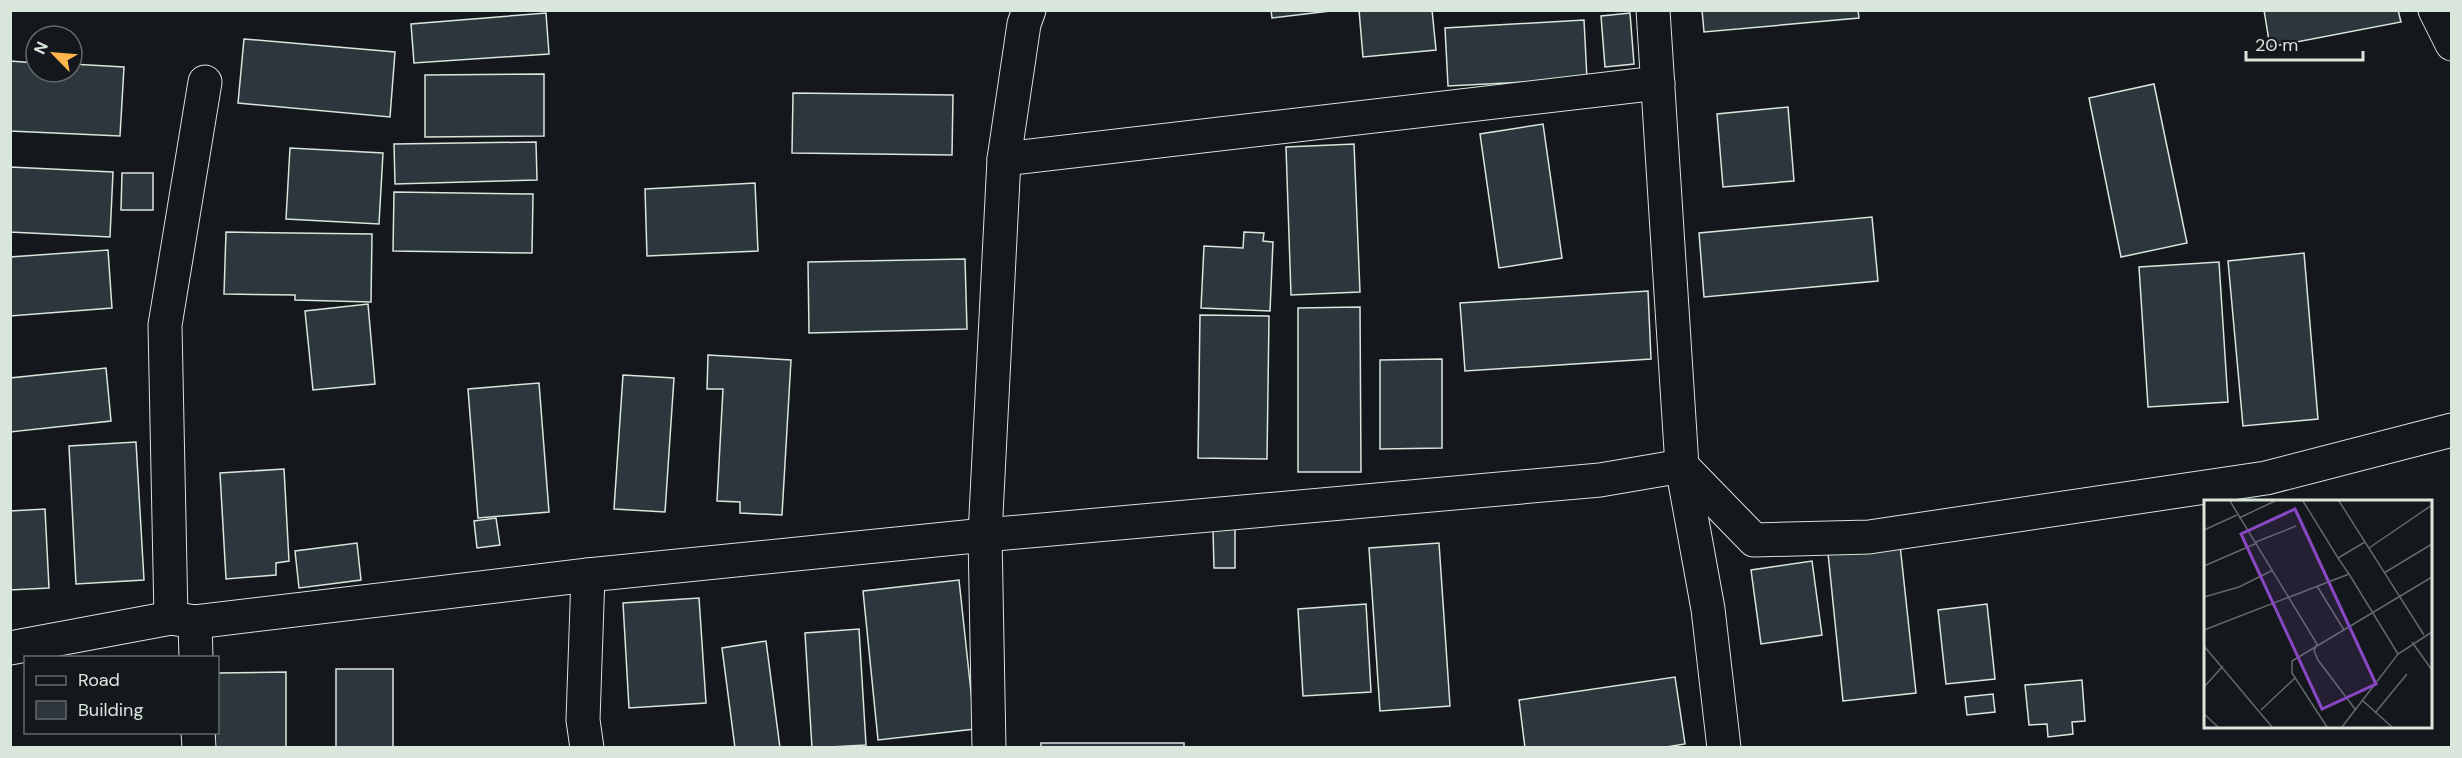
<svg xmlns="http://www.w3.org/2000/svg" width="2462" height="758" viewBox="0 0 2462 758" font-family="'DM Sans',sans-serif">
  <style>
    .building { fill: #2c363c; stroke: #d8e6dc; stroke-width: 1.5 }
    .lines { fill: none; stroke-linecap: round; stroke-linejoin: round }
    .minor-casing { stroke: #d8e6dc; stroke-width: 35 }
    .tertiary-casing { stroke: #d8e6dc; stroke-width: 35 }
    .minor { stroke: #14181c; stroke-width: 33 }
    .tertiary { stroke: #14181c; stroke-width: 33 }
    .inset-road { fill: none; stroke: #626a69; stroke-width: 1.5 }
    .view { fill: #8948c3; fill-opacity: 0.15; stroke: #8948c3; stroke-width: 3 }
    .inset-edge { fill: none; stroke: #d8e6dc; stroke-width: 3 }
  </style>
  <rect width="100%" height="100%" fill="#14181c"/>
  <g class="building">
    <path d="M 1271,10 L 1330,10 L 1330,11 L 1272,18 Z"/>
    <path d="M 1359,10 L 1432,10 L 1436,50 L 1363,57 Z"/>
    <path d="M 1702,10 L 1858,10 L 1859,18 L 1704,32 Z"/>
    <path d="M 2264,10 L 2398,10 L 2401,22 L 2270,47 Z"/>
    <path d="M 546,13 L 549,54 L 414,63 L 411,24 Z"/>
    <path d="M 1630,13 L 1634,64 L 1605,67 L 1601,16 Z"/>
    <path d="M 1584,20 L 1587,79 L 1448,86 L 1445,28 Z"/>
    <path d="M 244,39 L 395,52 L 390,117 L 238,103 Z"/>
    <path d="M 10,61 L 36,63 L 36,72 L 72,72 L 72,64 L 124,67 L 120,136 L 10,131 Z"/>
    <path d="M 544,74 L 544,136 L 425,137 L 425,75 Z"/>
    <path d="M 2154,84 L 2187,243 L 2121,257 L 2089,98 Z"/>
    <path d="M 793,93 L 953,95 L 952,155 L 792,153 Z"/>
    <path d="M 1788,107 L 1794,181 L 1723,187 L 1717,114 Z"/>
    <path d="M 1543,124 L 1562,258 L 1499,268 L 1480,134 Z"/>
    <path d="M 536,142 L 537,180 L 395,184 L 394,144 Z"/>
    <path d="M 1354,144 L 1360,292 L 1291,295 L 1286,147 Z"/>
    <path d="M 290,148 L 383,153 L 379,224 L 286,219 Z"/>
    <path d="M 10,167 L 113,172 L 110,237 L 10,232 Z"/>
    <path d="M 122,173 L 153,173 L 153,210 L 121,210 Z"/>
    <path d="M 755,183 L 758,251 L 647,256 L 645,189 Z"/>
    <path d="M 394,192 L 533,194 L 532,253 L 393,251 Z"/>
    <path d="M 1872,217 L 1878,281 L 1704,297 L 1699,233 Z"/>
    <path d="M 226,232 L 372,234 L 371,302 L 295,300 L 295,295 L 224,294 Z"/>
    <path d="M 1244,232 L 1264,233 L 1263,241 L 1273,242 L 1270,311 L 1201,308 L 1204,246 L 1243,248 Z"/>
    <path d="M 108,250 L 112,308 L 10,316 L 10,257 Z"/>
    <path d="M 2304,253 L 2318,419 L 2243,426 L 2228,261 Z"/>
    <path d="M 965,259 L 967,329 L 809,333 L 808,262 Z"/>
    <path d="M 2219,262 L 2228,402 L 2148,407 L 2139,267 Z"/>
    <path d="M 1648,291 L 1651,359 L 1465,371 L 1460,303 Z"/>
    <path d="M 368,304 L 375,384 L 313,390 L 305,311 Z"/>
    <path d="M 1360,307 L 1361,472 L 1298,472 L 1298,308 Z"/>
    <path d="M 1200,315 L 1269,316 L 1267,459 L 1198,458 Z"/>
    <path d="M 708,355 L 791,360 L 782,515 L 740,513 L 740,502 L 717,501 L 723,389 L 707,389 Z"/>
    <path d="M 1442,359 L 1442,448 L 1380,449 L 1380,360 Z"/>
    <path d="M 106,368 L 111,421 L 10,432 L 10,378 Z"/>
    <path d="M 623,375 L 674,378 L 665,512 L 614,509 Z"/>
    <path d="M 539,383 L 549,512 L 478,518 L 468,389 Z"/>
    <path d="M 136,442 L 144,580 L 76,584 L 69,446 Z"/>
    <path d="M 284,469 L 289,561 L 276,563 L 276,575 L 226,579 L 220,473 Z"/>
    <path d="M 45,509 L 49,588 L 10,590 L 10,511 Z"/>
    <path d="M 496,518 L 500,545 L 477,548 L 474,521 Z"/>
    <path d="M 1235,528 L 1235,568 L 1214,568 L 1213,529 Z"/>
    <path d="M 357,543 L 361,580 L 299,588 L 295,551 Z"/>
    <path d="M 1439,543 L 1450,706 L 1380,711 L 1369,548 Z"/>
    <path d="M 1900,545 L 1916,693 L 1843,701 L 1828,553 Z"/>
    <path d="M 1812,561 L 1822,635 L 1761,644 L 1751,570 Z"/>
    <path d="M 959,580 L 975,729 L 878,740 L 863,591 Z"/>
    <path d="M 699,598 L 706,703 L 629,708 L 623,603 Z"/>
    <path d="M 1366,604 L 1371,692 L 1303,696 L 1298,609 Z"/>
    <path d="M 1987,604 L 1995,679 L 1946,684 L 1938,610 Z"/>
    <path d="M 859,629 L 866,745 L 812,748 L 805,633 Z"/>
    <path d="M 766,641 L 780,748 L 735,748 L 722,648 Z"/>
    <rect x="336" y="669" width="57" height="79"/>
    <path d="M 286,672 L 286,748 L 215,748 L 215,732 L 218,732 L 218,673 Z"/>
    <path d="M 1675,677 L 1685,744 L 1660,748 L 1525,748 L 1519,700 Z"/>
    <path d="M 2082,680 L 2085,721 L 2072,722 L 2073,734 L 2048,737 L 2047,724 L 2029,725 L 2025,685 Z"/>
    <path d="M 1993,694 L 1995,712 L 1967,715 L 1965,697 Z"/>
    <rect x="1041" y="743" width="143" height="5"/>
  </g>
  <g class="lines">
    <defs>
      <g id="minor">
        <path d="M 1653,10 L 1682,466 L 1708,609 L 1724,748"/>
        <path d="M 1004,159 L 1658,83"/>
        <path d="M 171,618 L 165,325 L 205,82"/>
        <path d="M 195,622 L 196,658"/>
        <path d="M 10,648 L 171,618 L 195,622 L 588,575 L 985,535 L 1600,480 L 1682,466 L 1754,540 L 1869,537 L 2266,478 L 2452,430"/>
        <path d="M 198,732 L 199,748"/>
        <path d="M 587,748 L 583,720 L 588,575"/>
        <path d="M 989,748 L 985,535 L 1004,159 L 1024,24 L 1029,10"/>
      </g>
      <path id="tertiary" d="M 2435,10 L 2452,44"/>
    </defs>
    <use href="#minor" class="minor-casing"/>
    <use href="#tertiary" class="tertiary-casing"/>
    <use href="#minor" class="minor"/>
    <use href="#tertiary" class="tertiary"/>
  </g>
  <g transform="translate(2204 500)">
    <rect width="228" height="228" fill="#14181c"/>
    <path class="inset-road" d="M 26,1 L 113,144 L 110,151 L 114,160 L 151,209M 99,1 L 134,58M 135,1 L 220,135M 35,18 L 71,1M 0,30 L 33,15M 52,42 L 92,26M 165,48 L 228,5M 0,66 L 53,43M 180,73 L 228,44M 145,74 L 134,58 L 161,42M 113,86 L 140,130M 0,97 L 35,87 L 69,70M 0,130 L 145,74 L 194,154M 208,142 L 228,170M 0,146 L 68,227M 0,187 L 19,166M 158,200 L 188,227M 57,210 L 91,178M 171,213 L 203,174M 0,214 L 14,227M 123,227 L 88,173 L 88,161 L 228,77M 138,227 L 194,154 L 228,132"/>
    <path class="view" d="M 91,9 L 172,184 L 118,209 L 37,34 Z"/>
    <rect width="228" height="228" class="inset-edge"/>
  </g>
  <rect width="2462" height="758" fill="none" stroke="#d8e6dc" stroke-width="24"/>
  <rect x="24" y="656" width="195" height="78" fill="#14181c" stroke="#626a69" stroke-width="1.5"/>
  <rect x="36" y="676" width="30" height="9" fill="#14181c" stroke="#626a69" stroke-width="1.5"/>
  <text x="78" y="686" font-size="18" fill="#d8e6dc">Road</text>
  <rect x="36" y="701" width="30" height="18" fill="#2c363c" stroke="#626a69" stroke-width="1.5"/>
  <text x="78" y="716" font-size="18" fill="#d8e6dc">Building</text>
  <g transform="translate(54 54) rotate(295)"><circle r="28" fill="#14181c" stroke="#626a69" stroke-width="1.5"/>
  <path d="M0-4.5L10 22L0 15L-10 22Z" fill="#ffb74d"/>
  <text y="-9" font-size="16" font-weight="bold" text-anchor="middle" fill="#d8e6dc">N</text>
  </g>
  <path d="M2246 51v9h117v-9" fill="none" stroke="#d8e6dc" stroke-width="3"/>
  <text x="2255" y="51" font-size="18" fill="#d8e6dc" stroke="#14181c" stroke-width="4.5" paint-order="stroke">20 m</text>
</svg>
